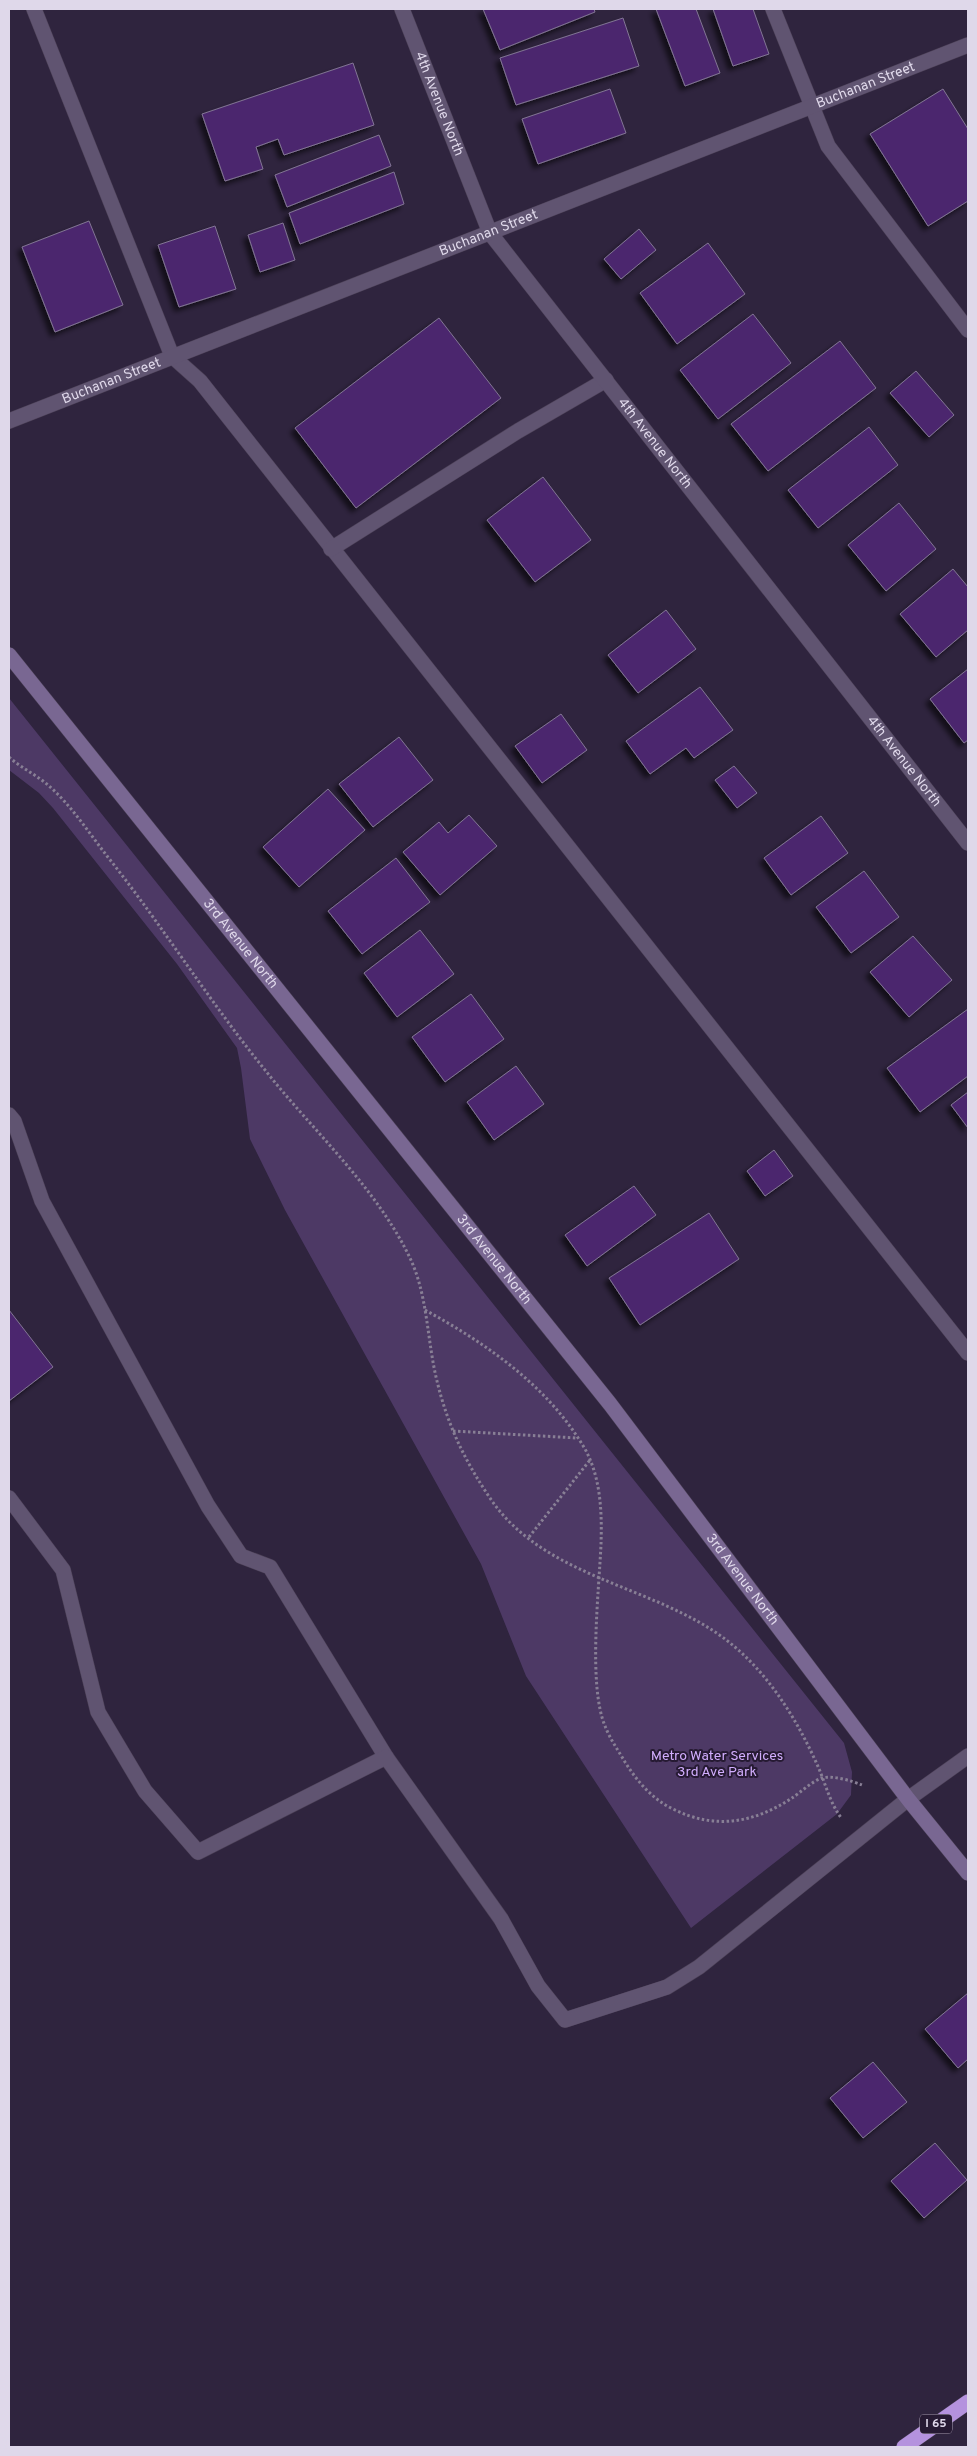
<svg xmlns="http://www.w3.org/2000/svg" width="977" height="2456" viewBox="0 0 977 2456" font-family="Overpass,sans-serif">
  <style>
    .green { fill: #4d3965 }
    .building { fill: #4b286e; stroke: #827594; filter: url(#shadow) }
    .lines { fill: none; stroke-linecap: round; stroke-linejoin: round }
    .lane-casing { stroke: #4c4157; stroke-width: 16 }
    .street-casing { stroke: #4c4157; stroke-width: 16 }
    .secondary-casing { stroke: #4c4157; stroke-width: 16 }
    .highway-casing { stroke: #4c4157; stroke-width: 16 }
    .path { stroke: #887f95; stroke-width: 3; stroke-dasharray: 2.5 2.5; stroke-linecap: butt }
    .lane { stroke: #605471; stroke-width: 15 }
    .street { stroke: #605471; stroke-width: 15 }
    .secondary { stroke: #796792; stroke-width: 15 }
    .highway { stroke: #b492de; stroke-width: 15 }
    .labels { text-anchor: middle; dominant-baseline: central; stroke-width: 4; stroke-linejoin: round; paint-order: stroke }
    .shield { fill: #261a33; stroke: #a89fb3; stroke-width: 1 }
    .shield-label { font-size: 12px; font-weight: bold; fill: #dfd8ea }
    .street-label { font-size: 14px; fill: #dfd8ea; stroke: #261a33 }
    .park-label { font-size: 14px; fill: #d1adfd; stroke: #261a33 }
  </style>
  <defs>
    <filter id="shadow"><feDropShadow dx="-4.5" dy="4.5" stdDeviation="2.5" flood-color="#0009"/></filter>
  </defs>
  <rect width="100%" height="100%" fill="#2f243e"/>
  <path class="green" d="M 9,698 L 844,1743 L 852,1772 L 851,1795 L 837,1814 L 691,1928 L 526,1676 L 481,1564 L 285,1210 L 250,1139 L 241,1068 L 237,1048 L 177,964 L 53,808 L 39,793 L 9,770 Z"/>
  <g class="building">
    <path d="M 483,9 L 594,9 L 595,12 L 500,50 Z"/>
    <path d="M 656,9 L 696,9 L 720,73 L 685,86 Z"/>
    <path d="M 713,9 L 753,9 L 769,54 L 733,66 Z"/>
    <path d="M 623,18 L 639,66 L 516,105 L 500,58 Z"/>
    <path d="M 353,63 L 374,125 L 284,155 L 278,139 L 256,147 L 263,169 L 225,181 L 202,114 Z"/>
    <path d="M 610,89 L 626,133 L 538,164 L 522,119 Z"/>
    <path d="M 943,89 L 968,129 L 968,201 L 928,226 L 870,134 Z"/>
    <path d="M 379,135 L 391,166 L 287,207 L 275,175 Z"/>
    <path d="M 394,172 L 404,204 L 300,244 L 289,213 Z"/>
    <path d="M 89,221 L 123,305 L 55,332 L 22,247 Z"/>
    <path d="M 283,223 L 295,260 L 260,272 L 248,235 Z"/>
    <path d="M 215,226 L 236,289 L 179,307 L 158,245 Z"/>
    <path d="M 639,229 L 656,250 L 621,279 L 604,259 Z"/>
    <path d="M 708,243 L 745,294 L 677,344 L 640,293 Z"/>
    <path d="M 753,314 L 791,363 L 718,419 L 680,370 Z"/>
    <path d="M 439,318 L 501,398 L 356,508 L 295,428 Z"/>
    <path d="M 840,341 L 876,388 L 768,471 L 731,424 Z"/>
    <path d="M 916,371 L 954,415 L 929,437 L 890,393 Z"/>
    <path d="M 869,427 L 898,465 L 818,528 L 788,490 Z"/>
    <path d="M 543,477 L 591,540 L 535,582 L 487,520 Z"/>
    <path d="M 899,503 L 936,549 L 886,591 L 848,545 Z"/>
    <path d="M 953,569 L 968,587 L 968,630 L 936,657 L 900,614 Z"/>
    <path d="M 666,610 L 696,649 L 638,693 L 608,655 Z"/>
    <path d="M 968,669 L 968,740 L 964,743 L 930,699 Z"/>
    <path d="M 700,687 L 733,730 L 694,758 L 686,748 L 650,774 L 626,741 Z"/>
    <path d="M 561,714 L 587,750 L 542,783 L 515,746 Z"/>
    <path d="M 399,737 L 433,780 L 373,827 L 339,784 Z"/>
    <path d="M 734,766 L 757,793 L 737,808 L 715,780 Z"/>
    <path d="M 328,789 L 365,830 L 299,887 L 263,847 Z"/>
    <path d="M 469,815 L 497,846 L 440,895 L 403,852 L 439,822 L 448,833 Z"/>
    <path d="M 821,816 L 848,853 L 791,895 L 764,858 Z"/>
    <path d="M 396,858 L 430,902 L 362,954 L 328,911 Z"/>
    <path d="M 864,871 L 899,917 L 851,953 L 816,907 Z"/>
    <path d="M 420,930 L 454,974 L 397,1017 L 364,973 Z"/>
    <path d="M 913,936 L 952,980 L 909,1017 L 870,972 Z"/>
    <path d="M 471,994 L 504,1039 L 445,1082 L 412,1037 Z"/>
    <path d="M 968,1009 L 968,1076 L 920,1112 L 887,1068 Z"/>
    <path d="M 516,1066 L 544,1104 L 494,1140 L 467,1102 Z"/>
    <path d="M 968,1092 L 968,1128 L 951,1105 Z"/>
    <path d="M 774,1150 L 793,1176 L 765,1196 L 747,1171 Z"/>
    <path d="M 634,1186 L 656,1215 L 587,1266 L 565,1235 Z"/>
    <path d="M 709,1213 L 739,1259 L 640,1325 L 609,1278 Z"/>
    <path d="M 9,1310 L 53,1367 L 9,1401 Z"/>
    <path d="M 968,1993 L 968,2059 L 958,2068 L 925,2029 Z"/>
    <path d="M 873,2062 L 907,2102 L 863,2138 L 830,2098 Z"/>
    <path d="M 935,2143 L 967,2180 L 924,2218 L 891,2181 Z"/>
  </g>
  <g class="lines">
    <defs>
      <g id="lane">
        <path d="M 34,9 L 172,356 L 200,381 L 968,1353"/>
        <path d="M 773,9 L 828,146 L 968,330"/>
        <path d="M 331,549 L 518,431 L 606,380"/>
        <path d="M 9,1115 L 14,1121 L 42,1201 L 208,1506 L 241,1556 L 270,1567 L 386,1757"/>
        <path d="M 9,1498 L 63,1570 L 98,1712 L 145,1791 L 198,1852 L 386,1757 L 501,1919 L 538,1986 L 565,2020 L 667,1987 L 699,1967 L 908,1799"/>
      </g>
      <g id="street">
        <path id="s1" d="M 402,9 L 490,233 L 968,843"/>
        <path id="s2" d="M 9,421 L 968,45"/>
        <path d="M 908,1799 L 968,1756"/>
      </g>
      <g id="secondary">
        <path id="s3" d="M 9,655 L 610,1404 L 908,1799 L 968,1873"/>
      </g>
      <path id="highway" d="M 904,2447 L 968,2402"/>
    </defs>
    <use href="#lane" class="lane-casing"/>
    <use href="#street" class="street-casing"/>
    <use href="#secondary" class="secondary-casing"/>
    <use href="#highway" class="highway-casing"/>
    <g class="path">
      <path d="M 9,757 C 21,768 37,775 49,786 C 71,805 89,833 107,856 C 162,925 209,1001 265,1070 C 313,1131 376,1187 410,1258 C 428,1296 427,1341 437,1381 C 448,1427 466,1463 492,1501 C 547,1579 653,1585 725,1639 C 766,1670 795,1716 816,1762 C 825,1781 829,1802 842,1819"/>
      <path d="M 425,1310 C 487,1344 548,1386 585,1449 C 601,1478 602,1513 601,1544 C 599,1592 588,1685 605,1726 C 610,1739 618,1750 625,1762 C 637,1781 652,1799 673,1809 C 715,1830 754,1823 792,1798 C 800,1793 812,1781 822,1778 C 833,1775 852,1781 862,1785"/>
      <path d="M 453,1431 L 577,1438"/>
      <path d="M 529,1537 L 590,1460"/>
    </g>
    <use href="#lane" class="lane"/>
    <use href="#street" class="street"/>
    <use href="#secondary" class="secondary"/>
    <use href="#highway" class="highway"/>
  </g>
  <g class="labels">
    <rect class="shield" x="920" y="2414.5" width="32" height="19" rx="4"/>
    <g class="shield-label">
      <text x="936" y="2424">I 65</text>
    </g>
    <g class="street-label">
      <text stroke="none"><textPath href="#s2" startOffset="920">Buchanan Street</textPath></text>
      <text stroke="none"><textPath href="#s1" startOffset="102">4th Avenue North</textPath></text>
      <text stroke="none"><textPath href="#s2" startOffset="515">Buchanan Street</textPath></text>
      <text stroke="none"><textPath href="#s2" startOffset="110">Buchanan Street</textPath></text>
      <text stroke="none"><textPath href="#s1" startOffset="508">4th Avenue North</textPath></text>
      <text stroke="none"><textPath href="#s1" startOffset="912">4th Avenue North</textPath></text>
      <text stroke="none"><textPath href="#s3" startOffset="370">3rd Avenue North</textPath></text>
      <text stroke="none"><textPath href="#s3" startOffset="775">3rd Avenue North</textPath></text>
      <text stroke="none"><textPath href="#s3" startOffset="1180">3rd Avenue North</textPath></text>
    </g>
    <g class="park-label">
      <text x="717" y="1756">Metro Water Services<tspan x="717" dy="16">3rd Ave Park</tspan></text>
    </g>
  </g>
  <rect width="977" height="2456" fill="none" stroke="#dfd8ea" stroke-width="20"/>
</svg>
